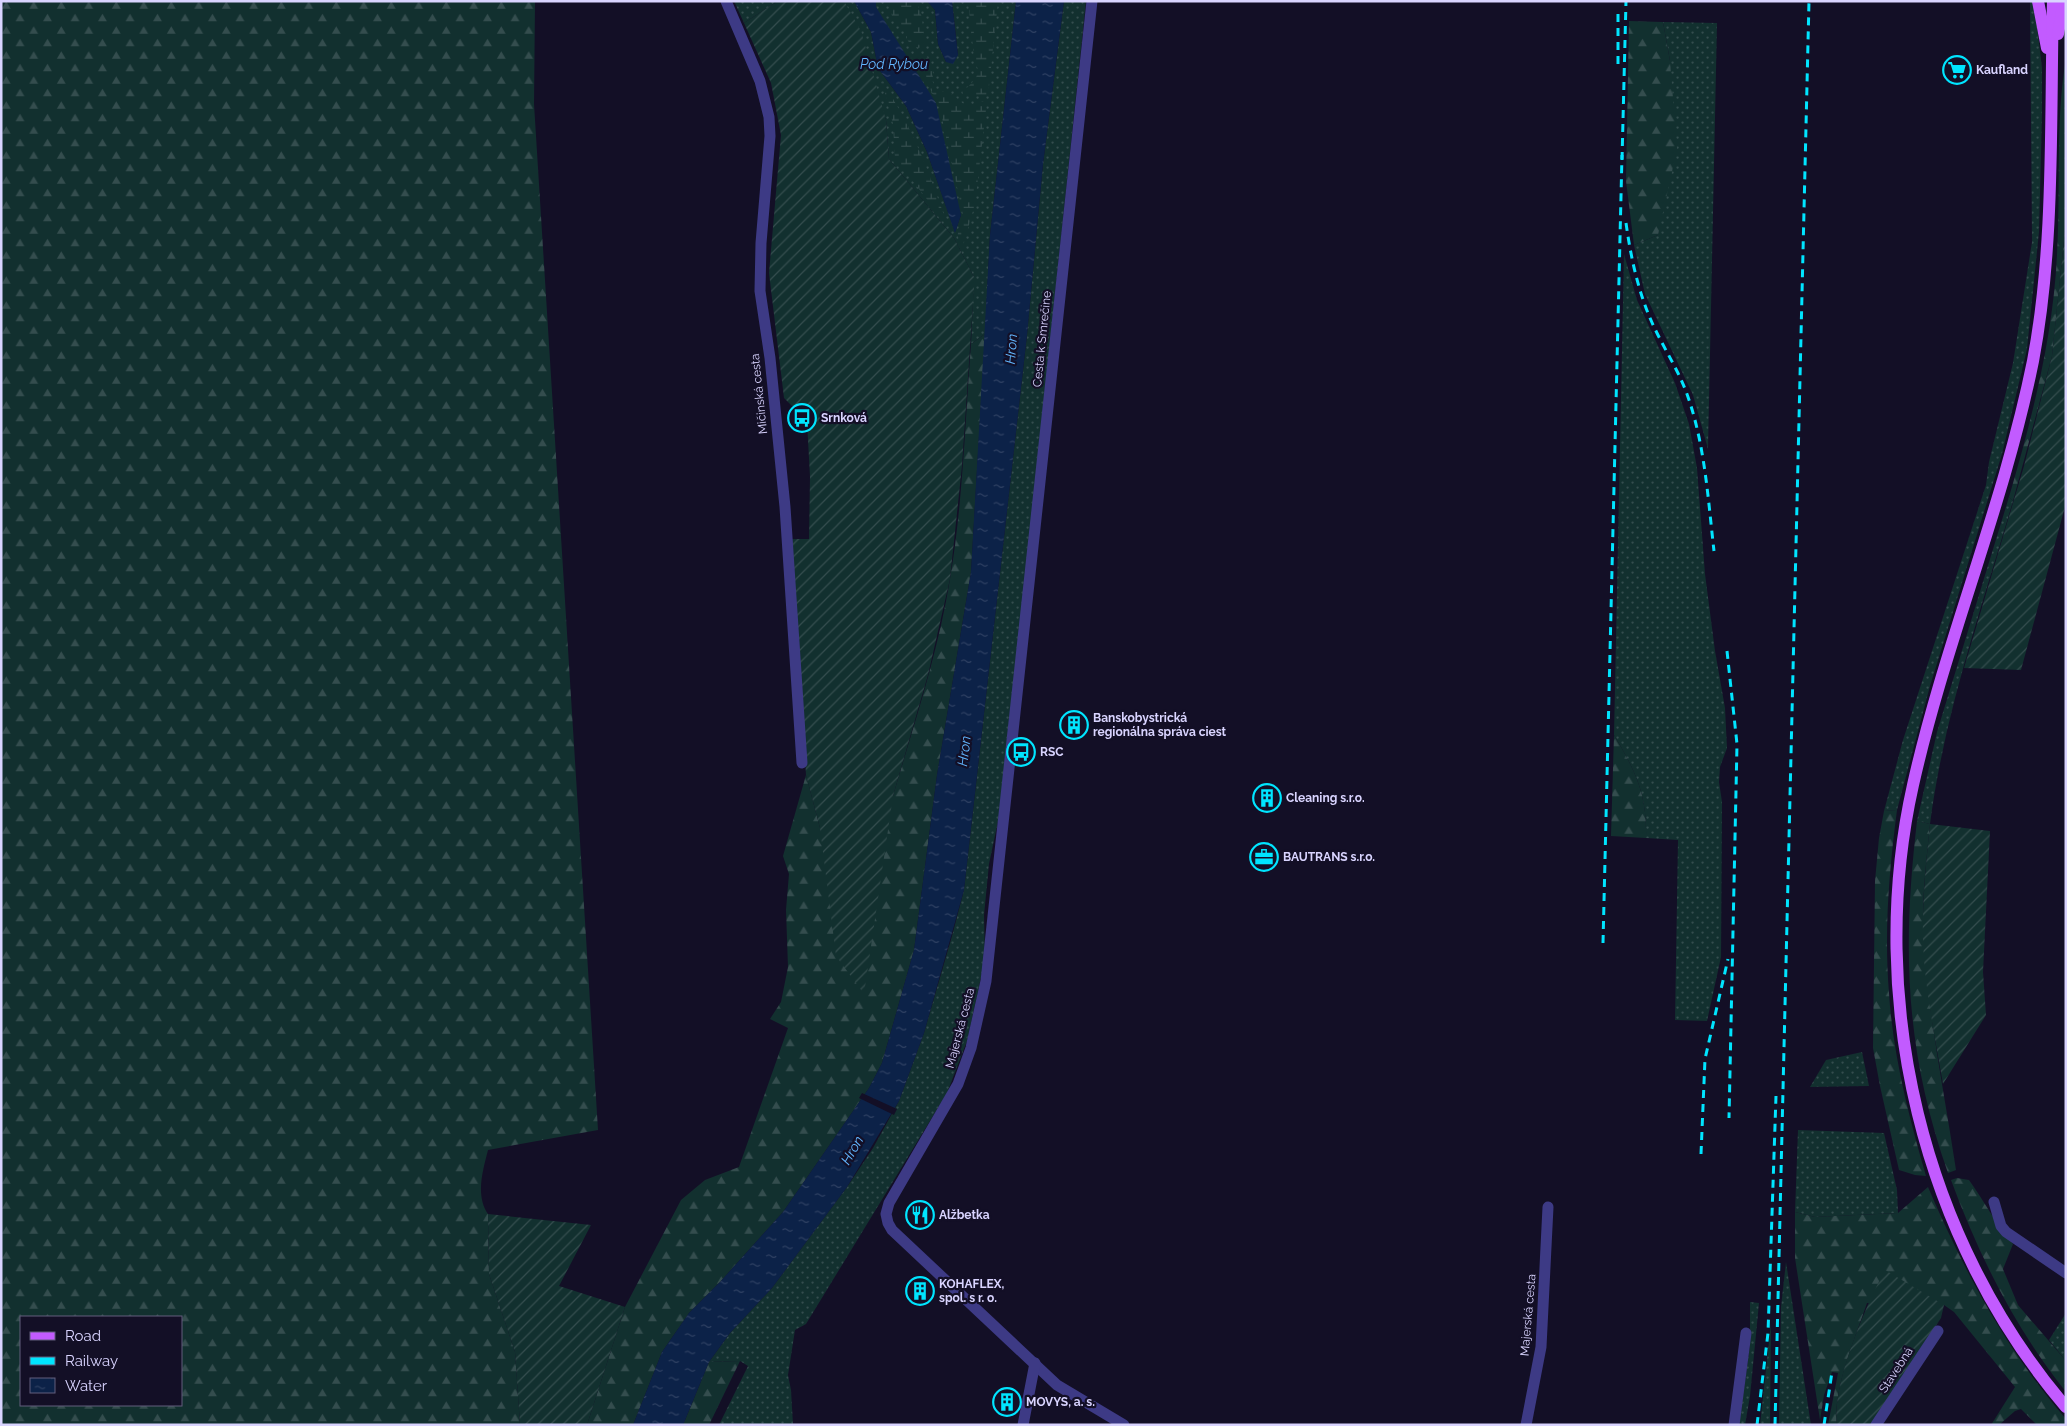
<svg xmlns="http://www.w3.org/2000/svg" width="2067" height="1426" viewBox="0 0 2067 1426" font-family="Raleway,sans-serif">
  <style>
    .grass { fill: url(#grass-dots) }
    .forest { fill: url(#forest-firs); fill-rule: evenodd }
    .wetland { fill: url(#wetland-marsh) }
    .garden { fill: url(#garden-furrows) }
    .water { fill: url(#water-ripples) }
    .pier { fill: #130f26 }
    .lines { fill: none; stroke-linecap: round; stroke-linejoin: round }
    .street { stroke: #3d3a85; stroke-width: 11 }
    .primary { stroke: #c25bff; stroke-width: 12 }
    .rail { stroke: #00e5ff; stroke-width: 3; stroke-dasharray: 8 6; stroke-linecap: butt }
    .labels { text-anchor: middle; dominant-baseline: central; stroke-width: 4.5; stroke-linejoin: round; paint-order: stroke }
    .poi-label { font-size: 12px; font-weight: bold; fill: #d9d4ff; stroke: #130f26; text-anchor: start }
    .street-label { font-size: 12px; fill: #d9d4ff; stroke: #130f26 }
    .water-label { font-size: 14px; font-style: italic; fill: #62b6ff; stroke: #130f26 }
  </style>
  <defs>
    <pattern id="grass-dots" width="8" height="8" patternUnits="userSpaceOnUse" patternTransform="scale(1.25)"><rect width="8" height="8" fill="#12302f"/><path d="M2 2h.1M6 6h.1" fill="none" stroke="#344d4e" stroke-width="1.8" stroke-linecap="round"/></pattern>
    <pattern id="forest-firs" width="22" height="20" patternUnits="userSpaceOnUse" patternTransform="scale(1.25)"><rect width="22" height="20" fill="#12302f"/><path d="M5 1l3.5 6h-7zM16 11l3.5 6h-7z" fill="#344d4e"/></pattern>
    <pattern id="wetland-marsh" width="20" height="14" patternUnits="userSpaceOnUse" patternTransform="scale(1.25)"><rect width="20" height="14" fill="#12302f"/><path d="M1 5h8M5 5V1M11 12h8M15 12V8" fill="none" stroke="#344d4e"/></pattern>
    <pattern id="garden-furrows" width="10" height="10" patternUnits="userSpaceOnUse" patternTransform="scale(1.25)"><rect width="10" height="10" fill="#12302f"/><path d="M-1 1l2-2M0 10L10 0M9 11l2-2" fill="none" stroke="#344d4e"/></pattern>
    <pattern id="water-ripples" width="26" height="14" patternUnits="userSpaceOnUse" patternTransform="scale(1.25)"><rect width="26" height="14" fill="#0c2248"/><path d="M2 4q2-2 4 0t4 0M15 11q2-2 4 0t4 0" fill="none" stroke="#2f4163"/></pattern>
  </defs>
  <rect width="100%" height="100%" fill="#130f26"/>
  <g class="grass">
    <path d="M 734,1 L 778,1 L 744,23 Z"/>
    <path d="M 844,1 L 854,1 L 871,32 L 878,68 L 906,106 L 927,152 L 955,232 L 961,215 L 876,7 L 876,1 L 927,1 L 935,10 L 938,44 L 946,62 L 958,55 L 952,1 L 1016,1 L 990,235 L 985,334 L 971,344 L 974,277 L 954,238 L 889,159 L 886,120 Z"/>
    <path d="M 1064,1 L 1086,1 L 1001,807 L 989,864 L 984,915 L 985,959 L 967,1041 L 947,1093 L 806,1324 L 795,1330 L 788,1375 L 791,1390 L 793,1425 L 719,1425 L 748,1366 L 740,1361 L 709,1362 L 730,1333 L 772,1288 L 847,1187 L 873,1148 L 899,1101 L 924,1033 L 952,936 L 964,890 L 1027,335 L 1043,164 Z"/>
    <path d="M 2030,1 L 2034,1 L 2042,68 L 2042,114 L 2039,232 L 2027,349 L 2002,454 L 1930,686 L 1897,810 L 1884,811 L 1903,740 L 1986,485 L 1989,462 L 2013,363 L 2032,242 Z"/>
    <path d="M 1663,22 L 1717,23 L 1708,449 L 1693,395 L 1645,294 L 1634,245 L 1658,235 L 1670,61 Z"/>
    <path d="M 1624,254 L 1637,300 L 1675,383 L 1689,424 L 1697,468 L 1705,574 L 1715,651 L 1725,708 L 1727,748 L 1720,767 L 1719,782 L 1722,802 L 1721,957 L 1707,1021 L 1675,1020 L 1678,840 L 1646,838 C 1647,794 1636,772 1614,735 Z"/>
    <path d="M 2009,497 L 2013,501 C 1982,607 1944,714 1930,824 L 1917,821 L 1937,732 Z"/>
    <path d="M 1862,1052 L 1869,1086 L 1810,1087 L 1826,1060 Z"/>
    <path d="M 1798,1130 L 1884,1133 L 1897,1190 L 1898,1213 L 1815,1217 L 1795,1212 Z"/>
    <path d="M 1786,1262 L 1811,1425 L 1779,1425 L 1781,1307 Z"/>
    <path d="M 1750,1302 L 1759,1303 L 1750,1396 L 1745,1425 L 1739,1425 L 1750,1345 Z"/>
    <path d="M 2066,1313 L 2066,1361 L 2049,1340 Z"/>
    <path d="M 1771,1323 L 1770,1425 L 1760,1425 Z"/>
  </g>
  <g class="forest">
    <path d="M 1,1 L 535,1 L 534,104 L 598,1130 L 488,1150 C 483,1170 475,1195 488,1214 L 489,1274 L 515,1352 L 520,1425 L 1,1425 ZM 21,1317 L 181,1317 L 181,1405 L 21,1405 Z"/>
    <path d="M 1629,21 L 1663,22 L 1670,61 L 1677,149 L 1658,235 L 1634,245 L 1626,181 Z"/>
    <path d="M 2066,58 L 2066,221 L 2052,356 L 2013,501 L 2009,497 C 2032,418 2053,338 2057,255 C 2061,190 2055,123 2066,58 Z"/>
    <path d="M 985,334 L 971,572 L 937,775 L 914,950 L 882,1063 L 869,1088 L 783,1212 L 720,1282 L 689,1313 L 662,1352 L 633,1425 L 587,1425 L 625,1307 L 681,1200 L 705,1180 L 739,1167 L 788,1028 L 770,1019 L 781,1002 L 788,967 L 786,910 L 789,874 L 783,856 L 806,775 L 820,828 L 893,796 C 914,724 938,653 950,579 C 963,502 965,422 971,344 Z"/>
    <path d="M 1614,735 C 1636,772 1647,794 1646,838 L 1611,836 Z"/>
    <path d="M 1897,810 C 1889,871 1884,932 1889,993 C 1893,1056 1909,1117 1926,1176 L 1915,1175 L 1899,1170 L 1880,1086 L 1873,1048 L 1875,881 L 1879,838 L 1884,811 Z"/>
    <path d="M 1917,821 L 1930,824 C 1926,864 1921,905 1924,945 C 1929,1021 1945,1096 1956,1170 L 1948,1173 C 1905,1050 1902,949 1917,821 Z"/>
    <path d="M 1957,1178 L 1969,1180 C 1984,1201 1996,1224 2013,1244 L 2003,1269 L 2018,1305 L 2066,1361 L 2066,1392 C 2015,1328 1979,1256 1951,1180 Z"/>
    <path d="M 1928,1187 C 1964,1271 2006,1350 2066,1419 L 2066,1425 L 2037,1425 L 2021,1409 L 2015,1411 L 1999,1425 L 1991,1425 L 2015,1387 L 1954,1312 L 1944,1305 L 1867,1303 C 1856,1336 1832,1391 1837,1425 L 1828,1425 L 1838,1373 L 1832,1372 L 1824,1395 L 1820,1420 L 1795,1258 L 1795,1212 L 1815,1217 L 1898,1213 Z"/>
    <path d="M 740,1361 L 709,1425 L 683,1425 L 709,1362 Z"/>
  </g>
  <g class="wetland">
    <path d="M 887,1 L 912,1 L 917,4 C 924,17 922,28 925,42 L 921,48 C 907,46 907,39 904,27 L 893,19 Z"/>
    <path d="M 968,1 L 998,1 L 988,96 L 963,95 L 962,89 L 968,87 L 976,78 L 978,70 L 974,57 Z"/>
    <path d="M 909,54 L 925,54 C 931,62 935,71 932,80 L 936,89 L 953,95 L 966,106 L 975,106 L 979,102 L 987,101 L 975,204 L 963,246 C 954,237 959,226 963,215 L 939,104 Z"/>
    <path d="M 882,82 C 911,124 927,167 944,215 L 936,211 L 895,158 L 893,124 Z"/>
  </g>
  <g class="garden">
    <path d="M 778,1 L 844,1 L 861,31 L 886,120 L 889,159 L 954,238 L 974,277 L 974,289 L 962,466 L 950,579 L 928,675 L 893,796 L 864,994 L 836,956 L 820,828 L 806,775 L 792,539 L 809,539 L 810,477 L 807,421 L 784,398 L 769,273 L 781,135 L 771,83 L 744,23 Z"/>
    <path d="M 2066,221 L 2066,503 L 2021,670 L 1964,668 L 2024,466 L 2052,356 Z"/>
    <path d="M 1930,824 L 1990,831 L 1983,972 L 1986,1015 L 1943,1084 C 1935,1038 1925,990 1923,943 C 1922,903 1926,863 1930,824 Z"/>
    <path d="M 488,1214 L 591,1225 L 559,1286 L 625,1307 L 587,1425 L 520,1425 L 515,1352 L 489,1274 Z"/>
    <path d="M 1885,1270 L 1944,1305 L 1941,1318 L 1871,1425 L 1837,1425 C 1831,1385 1866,1305 1885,1270 Z"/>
  </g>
  <g class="water">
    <path d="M 854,1 L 876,1 L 876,7 L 936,103 L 961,215 L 955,233 L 927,152 L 906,106 L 878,68 L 871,32 Z"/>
    <path d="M 927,1 L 952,1 L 958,55 L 953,64 L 946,62 L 938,44 L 935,10 Z"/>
    <path d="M 1016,1 L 1064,1 L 1043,164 L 1027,335 L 964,890 L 924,1033 L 899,1101 L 847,1187 L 772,1288 L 730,1333 L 709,1362 L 683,1425 L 633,1425 L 662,1352 L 689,1313 L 720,1282 L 783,1212 L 869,1088 L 882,1063 L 914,950 L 937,775 L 971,572 L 990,235 Z"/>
  </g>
  <path class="pier" d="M 862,1093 L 897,1109 L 894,1115 L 859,1098 Z"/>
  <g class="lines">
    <g class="street">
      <path d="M 726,1 L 760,81 L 769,117 L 770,136 L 761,243 L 760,291 L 770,358 L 785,507 L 802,763"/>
      <path d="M 1092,1 L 986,981 L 971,1048 L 958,1084 L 889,1203 L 886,1214 L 888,1223 L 892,1230 L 1057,1385 L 1124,1425"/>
      <path d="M 1994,1202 L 2001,1226 L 2006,1232 L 2066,1273"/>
      <path d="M 1023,1425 L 1035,1363"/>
      <path d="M 1526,1425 L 1541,1347 L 1548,1207"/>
      <path d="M 1734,1425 L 1746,1333"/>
      <path d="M 1876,1425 L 1938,1331"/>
    </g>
    <g class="primary">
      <path d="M 2038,1 L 2047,48"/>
      <path d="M 2053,1 C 2050,118 2055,246 2033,361 C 2004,505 1945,642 1913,785 C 1865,999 1923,1240 2066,1407"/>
      <path d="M 2058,34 L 2064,1"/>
    </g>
    <g class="rail">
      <path d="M 1618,64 L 1618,9"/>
      <path d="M 1622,160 L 1626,1"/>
      <path d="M 1626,223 C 1631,259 1639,296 1655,329 C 1666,352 1680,373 1688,397 C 1705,446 1708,499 1714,551"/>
      <path d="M 1727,651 L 1737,744 L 1729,1118"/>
      <path d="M 1603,943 L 1622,155"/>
      <path d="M 1701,1154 L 1705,1059 L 1728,959"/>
      <path d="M 1757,1425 L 1768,1333 L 1776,1096"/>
      <path d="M 1775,1425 L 1809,1"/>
      <path d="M 1824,1425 L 1832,1372"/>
    </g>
  </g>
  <defs>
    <symbol id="supermarket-ring" viewBox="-11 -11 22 22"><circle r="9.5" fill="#130f26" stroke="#00e5ff" stroke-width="1.5"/><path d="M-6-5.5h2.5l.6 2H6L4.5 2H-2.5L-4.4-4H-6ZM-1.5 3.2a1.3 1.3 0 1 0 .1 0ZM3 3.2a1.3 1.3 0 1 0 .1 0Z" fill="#00e5ff"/></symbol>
    <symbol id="bus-ring" viewBox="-11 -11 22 22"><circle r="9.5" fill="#130f26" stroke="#00e5ff" stroke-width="1.5"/><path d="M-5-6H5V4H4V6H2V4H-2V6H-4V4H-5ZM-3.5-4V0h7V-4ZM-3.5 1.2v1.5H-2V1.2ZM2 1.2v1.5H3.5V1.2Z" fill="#00e5ff"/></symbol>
    <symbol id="building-ring" viewBox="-11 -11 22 22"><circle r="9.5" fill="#130f26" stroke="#00e5ff" stroke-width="1.5"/><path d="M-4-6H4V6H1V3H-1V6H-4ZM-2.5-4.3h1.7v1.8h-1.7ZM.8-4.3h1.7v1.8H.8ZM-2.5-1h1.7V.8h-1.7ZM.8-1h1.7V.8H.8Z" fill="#00e5ff"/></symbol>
    <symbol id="office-ring" viewBox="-11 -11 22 22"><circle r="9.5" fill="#130f26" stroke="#00e5ff" stroke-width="1.5"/><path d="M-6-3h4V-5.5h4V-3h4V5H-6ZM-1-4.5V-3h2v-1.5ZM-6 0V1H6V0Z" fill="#00e5ff"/></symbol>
    <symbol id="restaurant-ring" viewBox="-11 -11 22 22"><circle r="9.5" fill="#130f26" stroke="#00e5ff" stroke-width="1.5"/><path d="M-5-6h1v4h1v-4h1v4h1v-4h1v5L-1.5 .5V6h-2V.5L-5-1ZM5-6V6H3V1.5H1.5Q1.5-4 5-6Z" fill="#00e5ff"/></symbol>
  </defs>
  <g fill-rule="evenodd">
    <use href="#supermarket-ring" x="1941" y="54" width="32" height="32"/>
    <use href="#bus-ring" x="786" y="402" width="32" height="32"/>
    <use href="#building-ring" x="1058" y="709" width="32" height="32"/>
    <use href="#bus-ring" x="1005" y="736" width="32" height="32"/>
    <use href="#building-ring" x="1251" y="782" width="32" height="32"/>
    <use href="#office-ring" x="1248" y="841" width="32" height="32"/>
    <use href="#restaurant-ring" x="904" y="1199" width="32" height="32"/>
    <use href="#building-ring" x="904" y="1275" width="32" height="32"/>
    <use href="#building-ring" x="991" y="1386" width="32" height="32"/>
  </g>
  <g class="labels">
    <g class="poi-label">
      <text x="1976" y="70">Kaufland</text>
      <text x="821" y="418">Srnková</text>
      <text x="1093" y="718">Banskobystrická<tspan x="1093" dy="14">regionálna správa ciest</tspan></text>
      <text x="1040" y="752">RSC</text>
      <text x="1286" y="798">Cleaning s.r.o.</text>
      <text x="1283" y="857">BAUTRANS s.r.o.</text>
      <text x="939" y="1215">Alžbetka</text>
      <text x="939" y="1284">KOHAFLEX,<tspan x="939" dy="14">spol. s r. o.</tspan></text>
      <text x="1026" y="1402">MOVYS, a. s.</text>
    </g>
    <g class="street-label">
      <text transform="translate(1042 339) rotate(-84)">Cesta k Smrečine</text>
      <text transform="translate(759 394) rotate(-96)">Mičinská cesta</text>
      <text transform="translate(960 1028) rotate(-75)">Majerská cesta</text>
      <text transform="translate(1528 1315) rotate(-85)">Majerská cesta</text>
      <text transform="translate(1896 1370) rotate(-57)">Stavebná</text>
    </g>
    <g class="water-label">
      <text x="894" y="64">Pod Rybou</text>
      <text transform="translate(1011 349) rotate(-85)">Hron</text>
      <text transform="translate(964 751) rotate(-83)">Hron</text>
      <text transform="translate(852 1150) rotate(-60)">Hron</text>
    </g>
  </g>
  <rect width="2067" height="1426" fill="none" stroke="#d9d4ff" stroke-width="5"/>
  <rect x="20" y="1316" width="162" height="90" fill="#130f26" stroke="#625e7d"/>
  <rect x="30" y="1332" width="25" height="8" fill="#c25bff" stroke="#625e7d"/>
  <text x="65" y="1341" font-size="15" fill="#d9d4ff">Road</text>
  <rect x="30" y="1357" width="25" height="8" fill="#00e5ff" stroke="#625e7d"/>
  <text x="65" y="1366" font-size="15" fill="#d9d4ff">Railway</text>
  <rect x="30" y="1378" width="25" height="15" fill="url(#water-ripples)" stroke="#625e7d"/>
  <text x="65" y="1391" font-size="15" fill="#d9d4ff">Water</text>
</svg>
